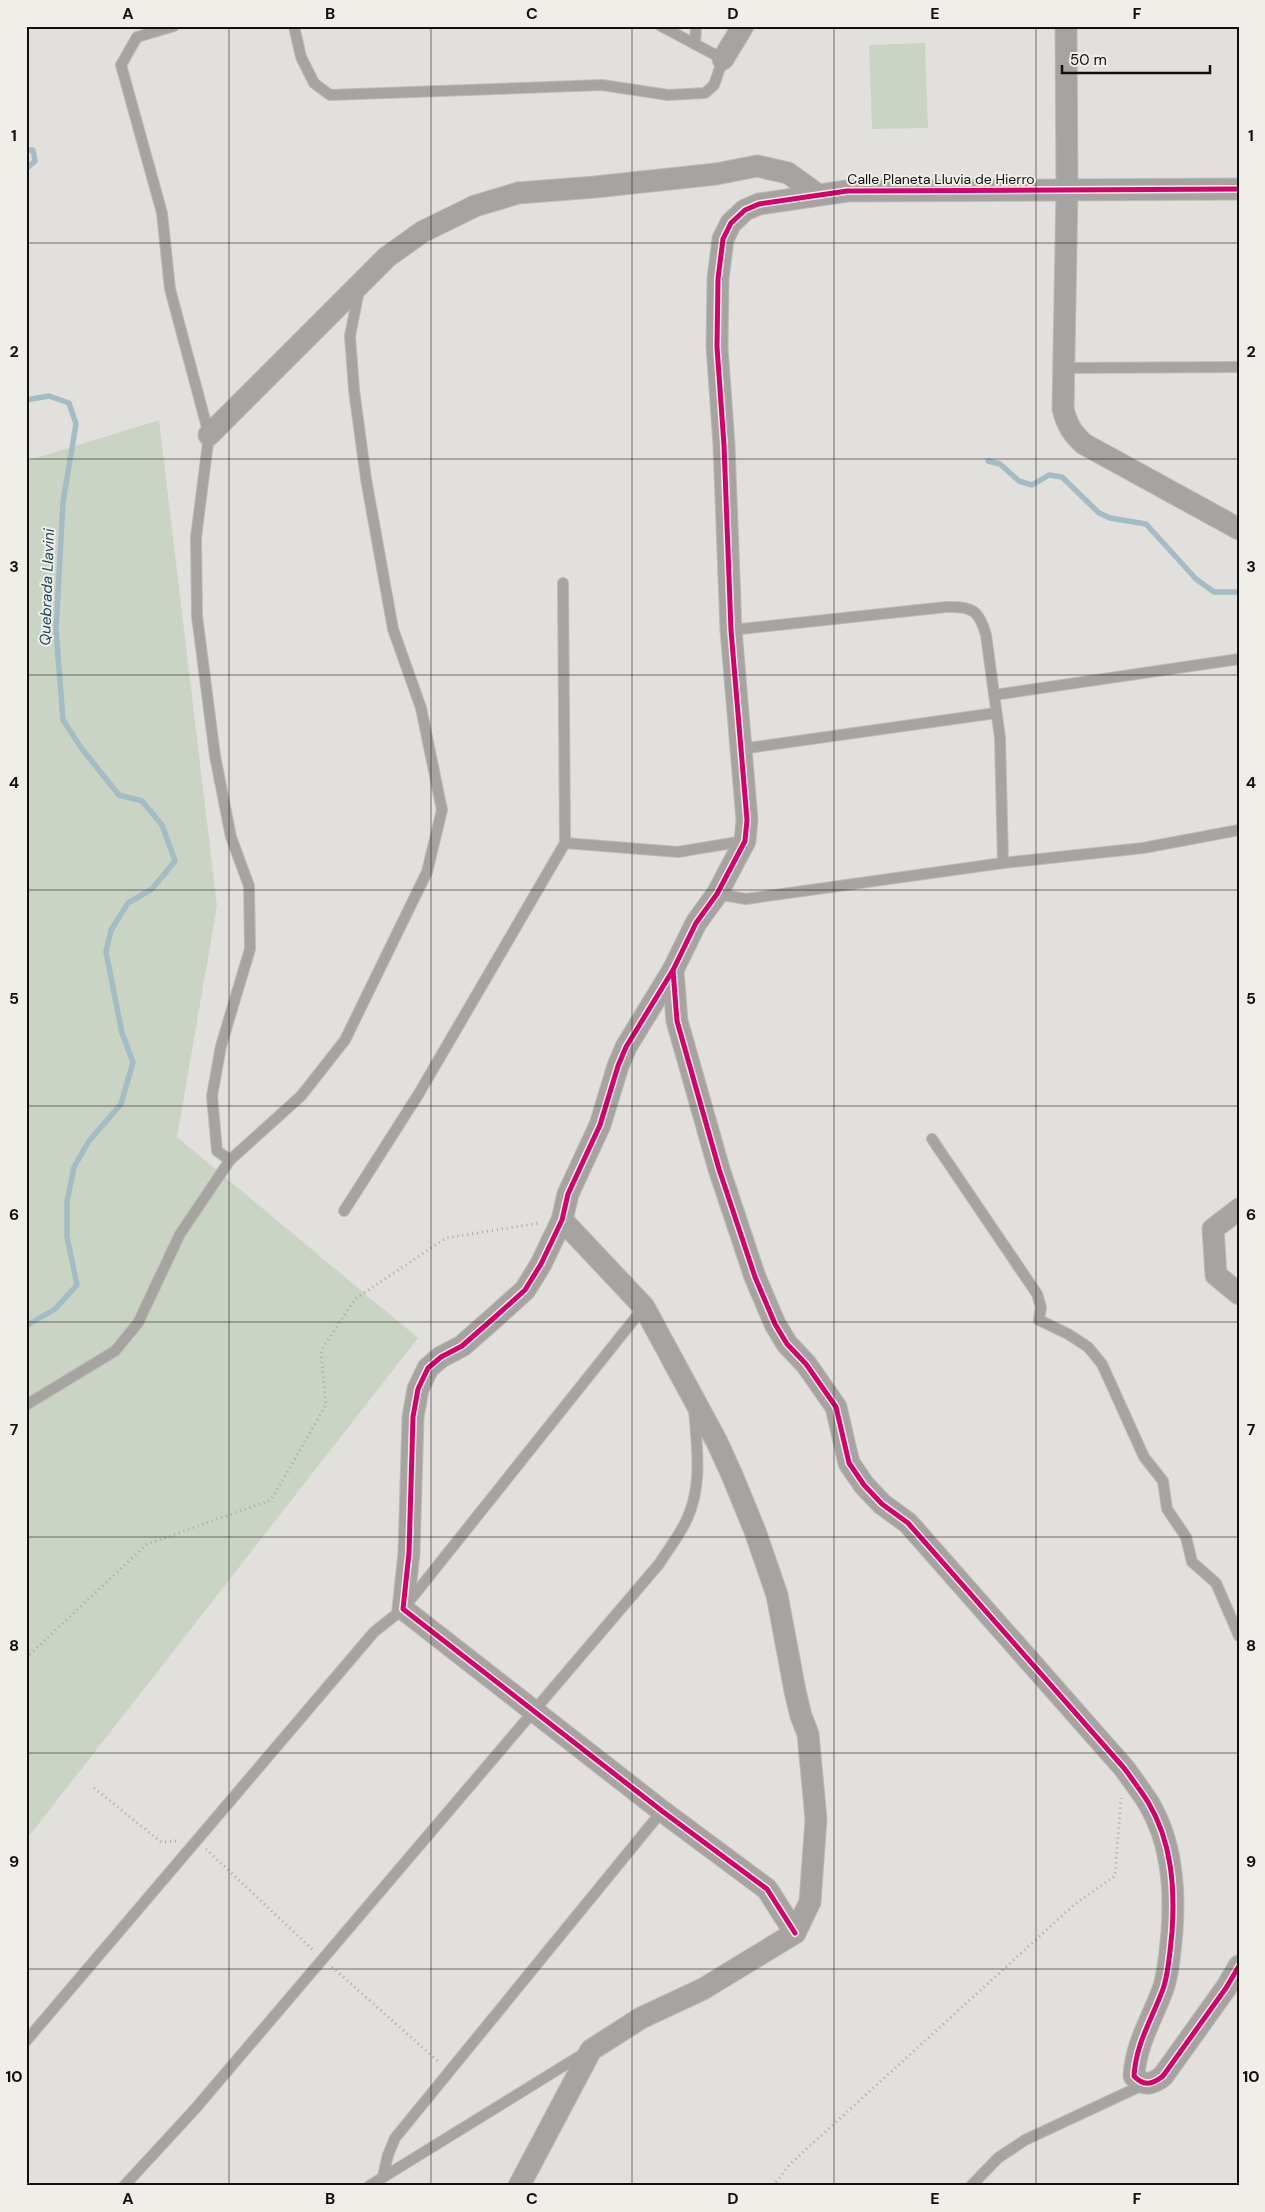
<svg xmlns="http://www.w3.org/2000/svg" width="1265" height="2212" viewBox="0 0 1265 2212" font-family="'DM Sans',sans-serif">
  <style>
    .green { fill: #cad4c4 }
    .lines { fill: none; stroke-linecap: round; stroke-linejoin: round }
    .stream { stroke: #a4bcc4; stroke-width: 5.5 }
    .service-casing { stroke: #bcbbb9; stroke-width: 12 }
    .minor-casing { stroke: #bcbbb9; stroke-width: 23 }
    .path { stroke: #aba9a6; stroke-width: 3; stroke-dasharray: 1 4; stroke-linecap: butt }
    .service { stroke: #a6a4a1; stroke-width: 10 }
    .minor { stroke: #a6a4a1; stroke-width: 21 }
    .cycleway-casing { stroke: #f0eee9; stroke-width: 8 }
    .cycleway { stroke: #d6006c; stroke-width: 5 }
    .grid { fill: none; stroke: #11100e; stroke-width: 1; stroke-opacity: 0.55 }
    .labels { text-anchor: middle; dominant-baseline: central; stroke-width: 4; stroke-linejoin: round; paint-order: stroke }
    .street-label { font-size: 14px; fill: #11100e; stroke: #f0eee9 }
    .water-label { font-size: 15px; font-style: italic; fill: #164a58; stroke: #f0eee9 }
    .neatline { fill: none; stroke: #11100e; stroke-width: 2 }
    .grid-label { font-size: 16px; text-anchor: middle; font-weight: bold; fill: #11100e }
  </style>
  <rect width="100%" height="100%" fill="#e2e0dd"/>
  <g class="green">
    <path d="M 925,43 L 928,128 L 872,129 L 869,45 Z"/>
    <path d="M 159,420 L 217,906 L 177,1137 L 418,1338 L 26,1840 L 26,461 Z"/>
  </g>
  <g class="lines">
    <g class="stream">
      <path d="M 26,150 L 33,150 L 35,161 L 26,169"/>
      <path d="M 26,400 L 49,396 L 69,403 L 76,424 L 63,502 L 56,630 L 63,720 L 82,749 L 119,795 L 142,801 L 162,825 L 175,861 L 152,889 L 128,903 L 111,930 L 106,952 L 122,1033 L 133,1062 L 121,1104 L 89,1141 L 74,1167 L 67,1202 L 67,1237 L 77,1285 L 55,1309 L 26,1326"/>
      <path d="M 988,461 L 1000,464 L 1019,481 L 1032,485 L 1049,475 L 1062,477 L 1099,513 L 1110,518 L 1146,524 L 1196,579 L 1214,592 L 1239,592"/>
    </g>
    <defs>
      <g id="service">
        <path d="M 174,26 L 137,37 L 121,65 L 162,213 L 170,289 L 209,435 L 196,537 L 197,616 L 215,756 L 231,837 L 249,886 L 250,949 L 221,1046 L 212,1096 L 217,1151 L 230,1160"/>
        <path d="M 294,26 L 301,57 L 314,83 L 330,95 L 602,85 L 668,95 L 705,93 L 714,85 L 723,59 L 661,26"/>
        <path d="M 695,44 L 696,26"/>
        <path d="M 1064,368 L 1239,367"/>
        <path d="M 563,583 L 565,843 L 678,852 L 744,841"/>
        <path d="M 731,630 L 946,607 C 972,606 979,610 986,635 L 1000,738 L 1003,863"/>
        <path d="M 994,695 L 1239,659"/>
        <path d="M 741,749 L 996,713"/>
        <path d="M 717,894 L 746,899 L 1003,863 L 1143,848 L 1239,830"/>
        <path d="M 932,1139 L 1037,1294 L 1041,1307 L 1039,1320 L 1068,1334 L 1088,1347 L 1102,1364 L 1144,1457 L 1163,1481 L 1167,1509 L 1186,1537 L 1192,1562 L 1216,1583 L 1239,1636"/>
        <path d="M 344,1211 L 418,1095 L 565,843"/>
        <path d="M 26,1405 L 115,1351 L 138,1323 L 180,1234 L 230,1160 L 301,1096 L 345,1040 L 427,872 L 442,810 L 421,708 L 393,629 L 366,479 L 354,390 L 350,336 L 359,290"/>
        <path d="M 26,2041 L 374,1632 L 403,1609 L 644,1307"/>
        <path d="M 383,2176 L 388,2155 L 395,2138 L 662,1811"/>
        <path d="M 124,2186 L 195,2109 L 659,1564 C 668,1550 679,1536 686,1521 C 703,1487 697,1447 694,1410"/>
        <path d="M 369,2186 L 583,2054"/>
        <path d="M 971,2186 L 998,2158 L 1025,2140 L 1145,2084"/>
      </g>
      <g id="minor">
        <path d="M 1066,26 L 1067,190 L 1063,409 C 1067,425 1072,433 1084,444 L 1239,529"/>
        <path d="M 723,59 L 743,26"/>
        <path d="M 209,435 L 387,257 L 422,232 L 475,206 L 518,193 L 595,187 L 716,174 L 757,166 L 788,173 L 817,194"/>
        <path d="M 673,970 L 677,1021 L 719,1169 L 755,1277 L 775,1324 L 787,1344 L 806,1364 L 836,1407 L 849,1463 L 864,1485 L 882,1504 L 908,1523 L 1124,1768 C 1132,1779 1141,1791 1148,1802 C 1172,1842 1175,1888 1172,1932 C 1170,1950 1169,1972 1163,1989 C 1152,2019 1136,2043 1134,2076 C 1144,2087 1153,2084 1163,2076 L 1226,1988 L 1239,1966"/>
        <path d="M 1239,1209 L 1213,1229 L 1216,1275 L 1239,1294"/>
        <path d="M 795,1933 L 767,1889 L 662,1811 L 403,1609 L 409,1553 L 413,1417 L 418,1389 L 428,1368 L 441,1357 L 462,1346 L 495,1317 L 525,1290 L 541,1264 L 562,1220 L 568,1194 L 600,1125 L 618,1066 L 626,1047 L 673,970 L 696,923 L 717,894 L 745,841 L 747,820 L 731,630 L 724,445 L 717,347 L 718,279 L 723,239 L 731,223 L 745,210 L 759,204 L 847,191 L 1239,189"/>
        <path d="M 519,2186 L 591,2050 L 641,2018 L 703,1989 L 795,1933 L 810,1902 L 816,1819 L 808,1734 L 801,1716 L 795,1691 L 777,1595 L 755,1531 L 732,1475 L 717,1442 L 644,1307 L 562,1220"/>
      </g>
    </defs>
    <use href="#service" class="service-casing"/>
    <use href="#minor" class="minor-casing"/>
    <g class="path">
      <path d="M 26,1658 L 147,1544 L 271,1500 L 326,1405 L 321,1351 L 355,1299 L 446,1238 L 539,1223"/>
      <path d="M 94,1788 L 161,1842 L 176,1841"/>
      <path d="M 206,1849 L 313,1950"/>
      <path d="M 332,1967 L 440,2063"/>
      <path d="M 773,2186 L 790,2164 L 1075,1904 L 1115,1876 L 1121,1798"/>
    </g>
    <use href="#service" class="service"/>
    <use href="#minor" class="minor"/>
    <defs>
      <g id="cycleway">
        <path d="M 673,970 L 677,1021 L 719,1169 L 755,1277 L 775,1324 L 787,1344 L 806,1364 L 836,1407 L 849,1463 L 864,1485 L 882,1504 L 908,1523 L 1124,1768 C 1132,1779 1141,1791 1148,1802 C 1172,1842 1175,1888 1172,1932 C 1170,1950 1169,1972 1163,1989 C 1152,2019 1136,2043 1134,2076 C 1144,2087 1153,2084 1163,2076 L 1226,1988 L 1239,1966"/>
        <path d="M 795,1933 L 767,1889 L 662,1811 L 403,1609 L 409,1553 L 413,1417 L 418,1389 L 428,1368 L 441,1357 L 462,1346 L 495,1317 L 525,1290 L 541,1264 L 562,1220 L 568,1194 L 600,1125 L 618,1066 L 626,1047 L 673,970 L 696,923 L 717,894 L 745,841 L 747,820 L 731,630 L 724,445 L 717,347 L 718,279 L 723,239 L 731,223 L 745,210 L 759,204 L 847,191 L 1239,189"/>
      </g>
    </defs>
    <use href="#cycleway" class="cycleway-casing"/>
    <use href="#cycleway" class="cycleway"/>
  </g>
  <path class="grid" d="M 229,26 L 229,2186M 431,26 L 431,2186M 632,26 L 632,2186M 834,26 L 834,2186M 1036,26 L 1036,2186M 26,243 L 1239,243M 26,459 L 1239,459M 26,675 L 1239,675M 26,890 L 1239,890M 26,1106 L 1239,1106M 26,1322 L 1239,1322M 26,1537 L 1239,1537M 26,1753 L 1239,1753M 26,1969 L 1239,1969"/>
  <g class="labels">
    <g class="street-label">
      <text x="941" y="179">Calle Planeta Lluvia de Hierro</text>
    </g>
    <g class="water-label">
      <text transform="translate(47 587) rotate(-88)">Quebrada Llavini</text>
    </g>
  </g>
  <rect width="1265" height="2212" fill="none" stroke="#f0eee9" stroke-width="55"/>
  <path d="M1062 65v8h148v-8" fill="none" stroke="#11100e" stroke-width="2.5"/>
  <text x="1070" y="65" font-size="15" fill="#11100e" stroke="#f0eee9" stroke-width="4" paint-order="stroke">50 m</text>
  <rect x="28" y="28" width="1210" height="2156" class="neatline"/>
  <g class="grid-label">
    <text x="128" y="19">A</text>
    <text x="330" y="19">B</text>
    <text x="532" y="19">C</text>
    <text x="733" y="19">D</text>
    <text x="935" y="19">E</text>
    <text x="1137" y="19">F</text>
    <text x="14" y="141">1</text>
    <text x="1251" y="141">1</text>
    <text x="14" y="357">2</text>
    <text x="1251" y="357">2</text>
    <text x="14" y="572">3</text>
    <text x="1251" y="572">3</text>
    <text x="14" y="788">4</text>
    <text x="1251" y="788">4</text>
    <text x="14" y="1004">5</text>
    <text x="1251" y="1004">5</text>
    <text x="14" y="1220">6</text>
    <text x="1251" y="1220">6</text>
    <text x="14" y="1435">7</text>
    <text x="1251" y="1435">7</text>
    <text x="14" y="1651">8</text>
    <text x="1251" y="1651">8</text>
    <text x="14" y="1867">9</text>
    <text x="1251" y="1867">9</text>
    <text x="14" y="2082">10</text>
    <text x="1251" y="2082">10</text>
    <text x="128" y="2204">A</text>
    <text x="330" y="2204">B</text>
    <text x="532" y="2204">C</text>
    <text x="733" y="2204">D</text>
    <text x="935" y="2204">E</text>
    <text x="1137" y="2204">F</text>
  </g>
</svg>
